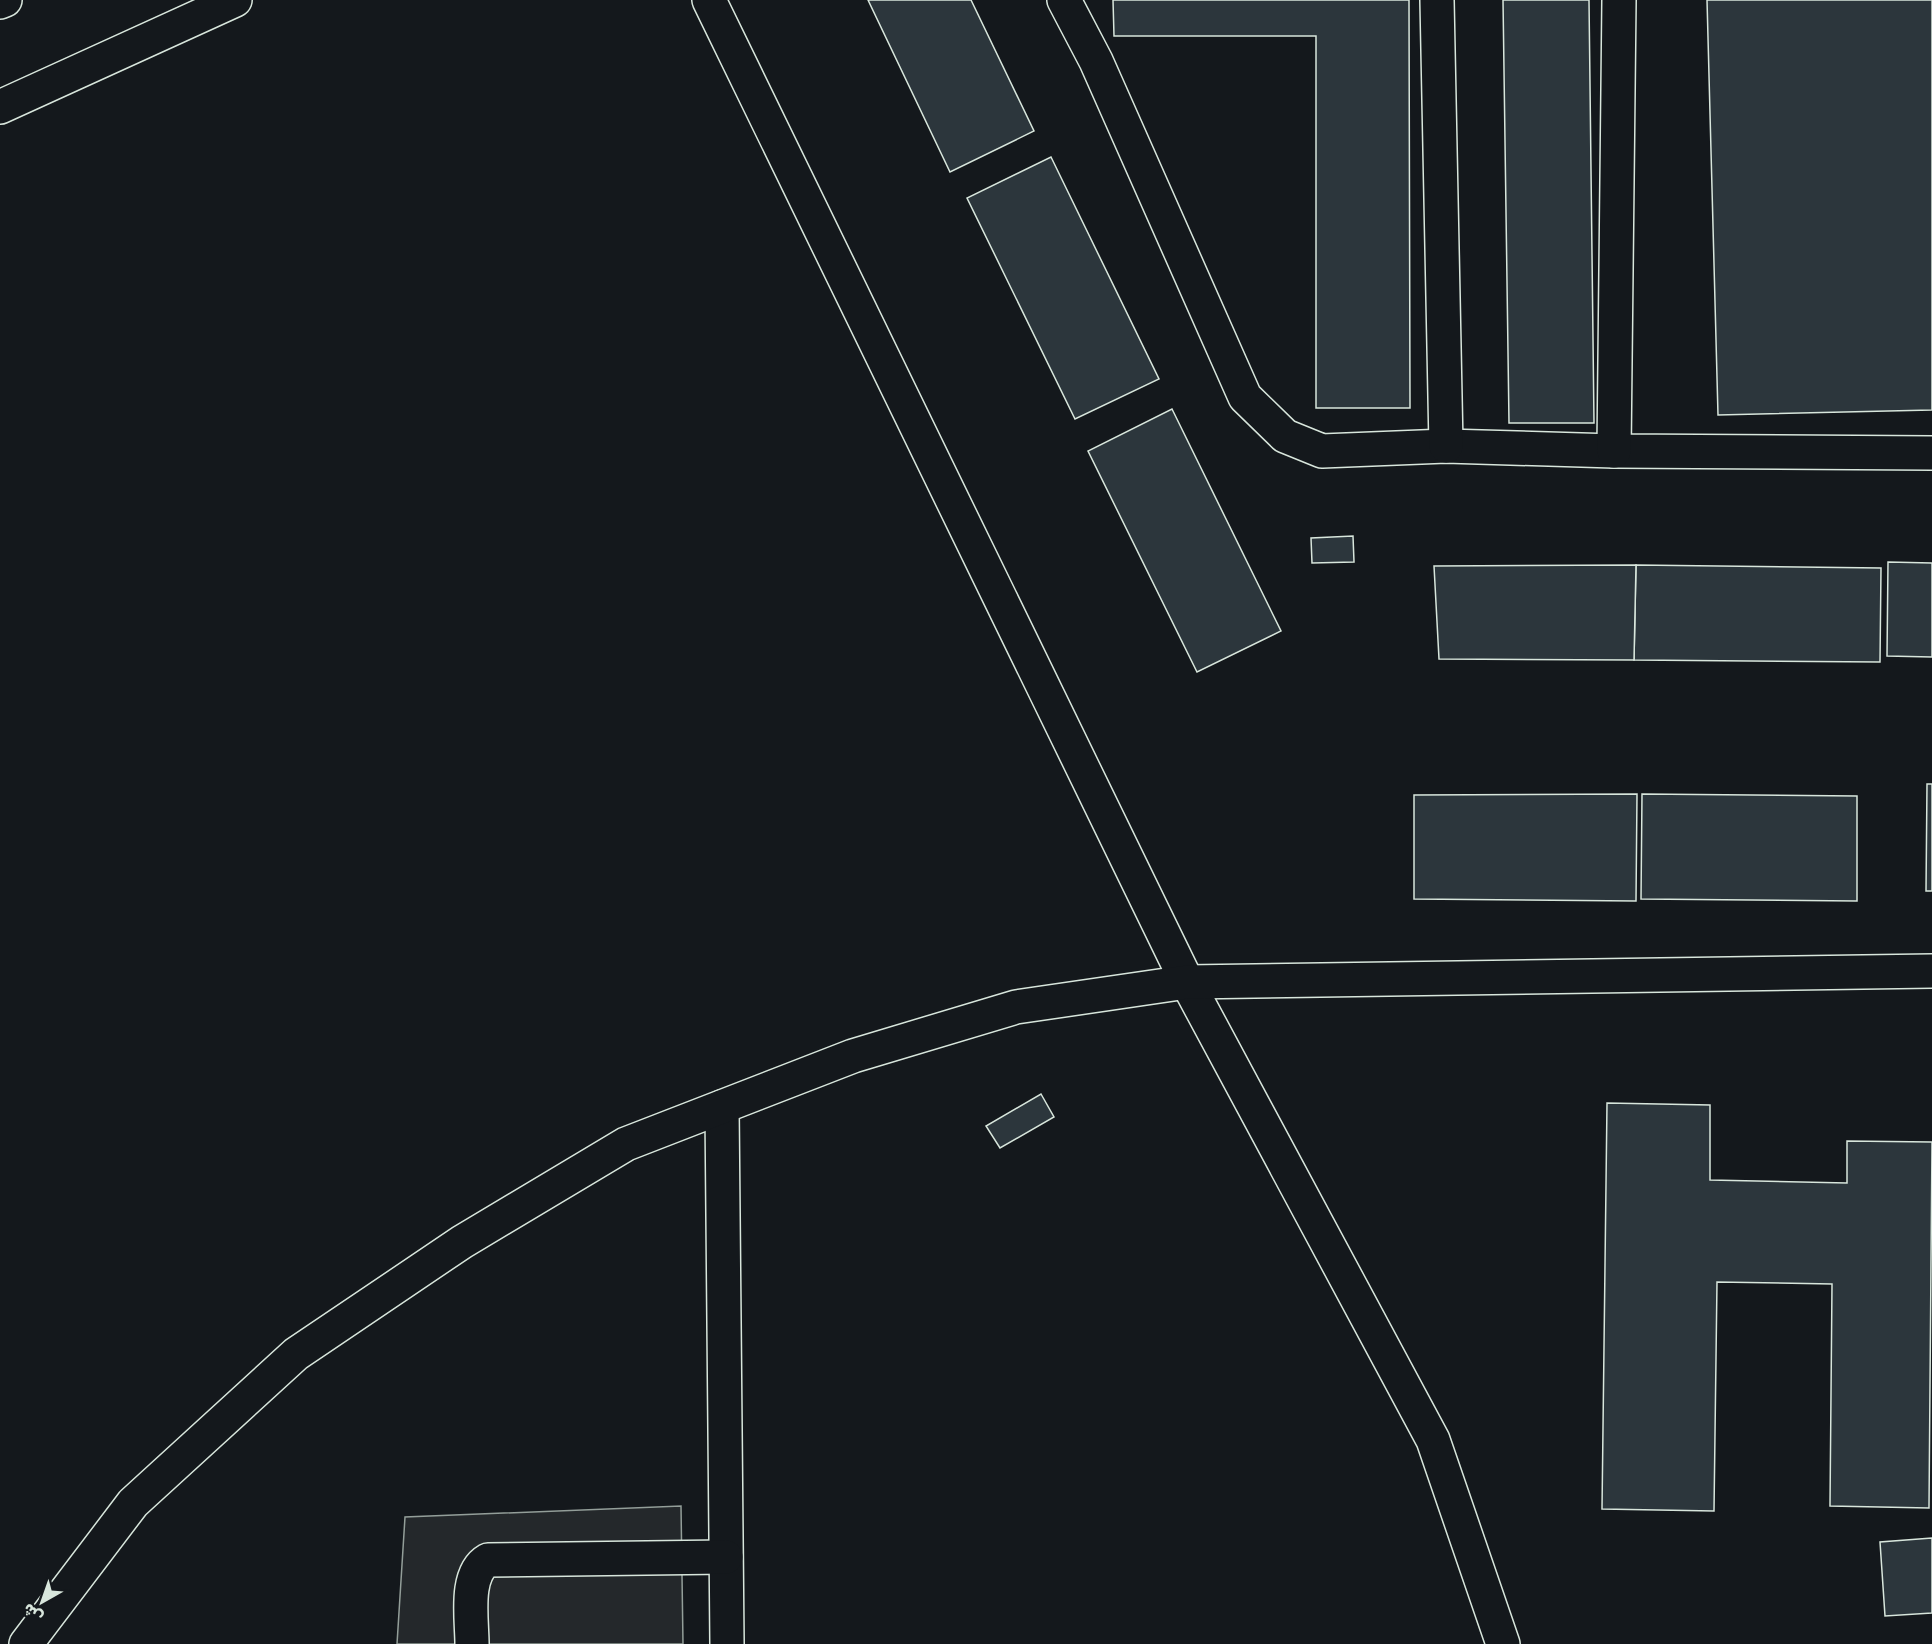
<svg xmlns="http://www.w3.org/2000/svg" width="1932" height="1644" viewBox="0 0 1932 1644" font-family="Rubik,Vazirmatn,sans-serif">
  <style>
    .parking { fill: #24282b; stroke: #939e99; stroke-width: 1.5 }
    .building { fill: #2c363c; stroke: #d8e6dc; stroke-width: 1.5 }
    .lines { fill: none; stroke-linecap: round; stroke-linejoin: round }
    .minor-casing { stroke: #d8e6dc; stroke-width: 36 }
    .minor { stroke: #14181c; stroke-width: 33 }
  </style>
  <rect width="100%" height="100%" fill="#14181c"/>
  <path class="parking" d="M 681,1506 L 683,1644 L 397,1644 L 405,1517 Z"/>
  <g class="building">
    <path d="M 868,0 L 971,0 L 1034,131 L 950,172 Z"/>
    <path d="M 1113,0 L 1409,0 L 1410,408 L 1316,408 L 1316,36 L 1114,36 Z"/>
    <path d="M 1503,0 L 1589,0 L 1594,423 L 1509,423 Z"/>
    <path d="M 1707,0 L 1932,0 L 1932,410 L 1718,415 Z"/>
    <path d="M 1051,157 L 1159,379 L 1075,419 L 967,198 Z"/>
    <path d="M 1172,409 L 1281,631 L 1197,672 L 1088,451 Z"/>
    <path d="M 1353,536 L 1354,562 L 1312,563 L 1311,538 Z"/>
    <path d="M 1888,562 L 1932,563 L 1932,657 L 1887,656 Z"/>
    <path d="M 1636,565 L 1881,568 L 1880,662 L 1634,660 Z"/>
    <path d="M 1636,565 L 1634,660 L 1439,659 L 1434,566 Z"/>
    <path d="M 1927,784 L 1932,784 L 1932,891 L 1926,891 Z"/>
    <path d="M 1637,794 L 1636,901 L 1414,899 L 1414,795 Z"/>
    <path d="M 1642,794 L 1857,796 L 1857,901 L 1641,899 Z"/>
    <path d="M 1041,1094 L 1054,1117 L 1000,1148 L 986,1126 Z"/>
    <path d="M 1607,1103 L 1710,1105 L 1710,1180 L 1847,1183 L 1847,1141 L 1932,1142 L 1929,1508 L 1830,1506 L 1832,1284 L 1717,1282 L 1714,1511 L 1602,1509 Z"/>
    <path d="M 1932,1538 L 1932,1613 L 1885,1616 L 1880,1542 Z"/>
  </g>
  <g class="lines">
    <defs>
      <g id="minor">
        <path d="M 709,0 L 1187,982 L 1433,1440 L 1503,1644"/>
        <path d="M 1064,0 L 1096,61 L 1245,397 L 1285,436 L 1322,451 L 1446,446 L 1614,451 L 1932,453"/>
        <path d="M 1437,0 L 1446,446"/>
        <path d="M 0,2 L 5,0"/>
        <path d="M 0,107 L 235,0"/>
        <path d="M 1614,451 L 1619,0"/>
        <path d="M 722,1107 L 727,1644"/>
        <path d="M 26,1644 L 133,1503 L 296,1354 L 462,1242 L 626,1144 L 853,1056 L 1016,1007 L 1187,982 L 1932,971"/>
        <path d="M 472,1644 C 472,1619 464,1574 488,1560 L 726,1557"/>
      </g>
    </defs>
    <use href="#minor" class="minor-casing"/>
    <use href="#minor" class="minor"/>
  </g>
  <g transform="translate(42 1602) rotate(220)" stroke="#14181c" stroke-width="4.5" paint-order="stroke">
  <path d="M0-4.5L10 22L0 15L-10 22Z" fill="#d8e6dc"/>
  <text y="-9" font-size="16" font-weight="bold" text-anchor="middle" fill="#d8e6dc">ش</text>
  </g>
</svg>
